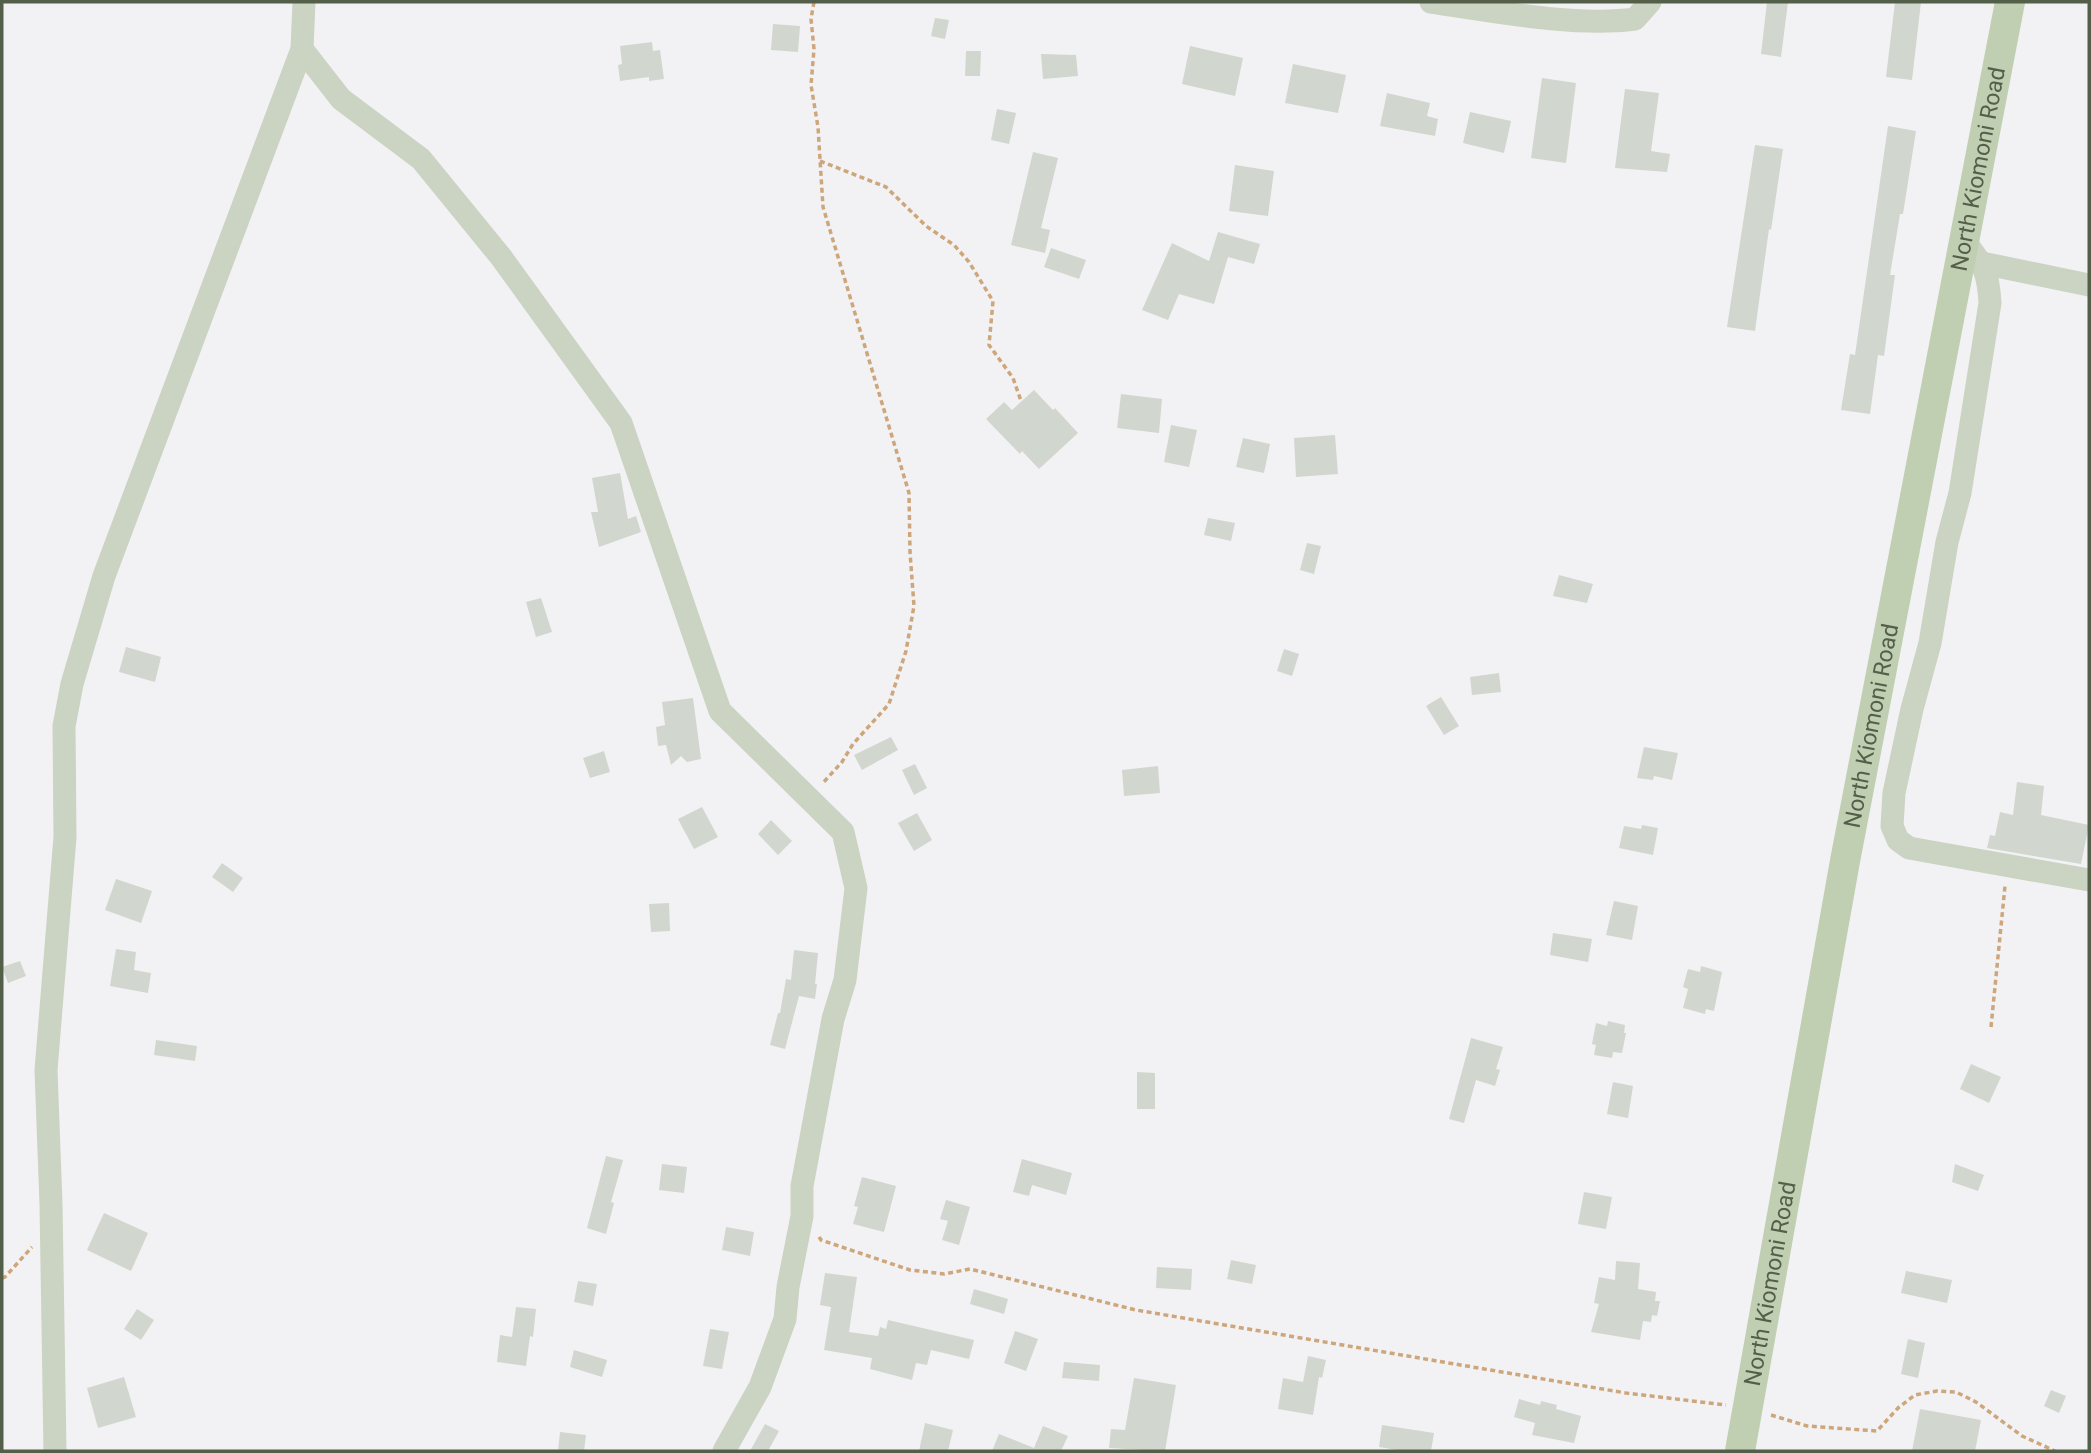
<svg xmlns="http://www.w3.org/2000/svg" width="2091" height="1453" viewBox="0 0 2091 1453" font-family="Roboto,sans-serif">
  <style>
    .building { fill: #d1d6cf }
    .lines { fill: none; stroke-linecap: round; stroke-linejoin: round }
    .path { stroke: #cda67b; stroke-width: 3.5; stroke-dasharray: 5 3.5; stroke-linecap: butt }
    .minor { stroke: #cbd3c3; stroke-width: 23 }
    .major { stroke: #c0cfb2; stroke-width: 30 }
    .labels { text-anchor: middle; dominant-baseline: central; stroke-width: 5; stroke-linejoin: round; paint-order: stroke }
    .street-label { font-size: 23px; fill: #545f4a; stroke: #fff }
  </style>
  <rect width="100%" height="100%" fill="#f2f2f4"/>
  <g class="building">
    <path d="M 1767,2 L 1788,2 L 1781,57 L 1761,54 Z"/>
    <path d="M 1895,2 L 1921,2 L 1912,80 L 1886,77 Z"/>
    <path d="M 935,18 L 949,20 L 945,39 L 931,36 Z"/>
    <path d="M 773,24 L 800,26 L 798,52 L 771,50 Z"/>
    <path d="M 652,42 L 653,51 L 660,50 L 664,79 L 649,81 L 649,77 L 620,81 L 618,65 L 622,64 L 620,46 Z"/>
    <path d="M 1190,46 L 1243,58 L 1235,96 L 1182,84 Z"/>
    <path d="M 966,51 L 981,51 L 980,76 L 965,76 Z"/>
    <path d="M 1041,54 L 1076,55 L 1078,76 L 1043,79 Z"/>
    <path d="M 1293,64 L 1346,75 L 1338,113 L 1285,103 Z"/>
    <path d="M 1542,78 L 1576,83 L 1566,163 L 1531,158 Z"/>
    <path d="M 1625,89 L 1659,93 L 1651,151 L 1670,154 L 1667,172 L 1615,168 Z"/>
    <path d="M 1387,93 L 1430,103 L 1427,116 L 1438,119 L 1435,136 L 1380,126 Z"/>
    <path d="M 997,109 L 1016,113 L 1009,144 L 991,140 Z"/>
    <path d="M 1470,112 L 1511,121 L 1504,153 L 1463,143 Z"/>
    <path d="M 1888,126 L 1916,131 L 1903,214 L 1900,214 L 1890,275 L 1895,275 L 1884,356 L 1878,355 L 1870,414 L 1841,410 L 1850,354 L 1855,355 Z"/>
    <path d="M 1755,145 L 1783,149 L 1771,230 L 1769,229 L 1755,331 L 1727,327 Z"/>
    <path d="M 1033,152 L 1058,158 L 1041,228 L 1050,230 L 1045,253 L 1011,245 Z"/>
    <path d="M 1235,165 L 1274,171 L 1268,216 L 1229,211 Z"/>
    <path d="M 1218,232 L 1260,244 L 1254,264 L 1228,257 L 1214,304 L 1179,294 L 1168,320 L 1142,310 L 1172,243 L 1209,261 Z"/>
    <path d="M 1051,248 L 1086,260 L 1079,279 L 1044,267 Z"/>
    <path d="M 1034,390 L 1053,410 L 1055,408 L 1078,433 L 1039,469 L 1022,451 L 1020,454 L 986,419 L 1004,402 L 1012,410 Z"/>
    <path d="M 1121,394 L 1162,399 L 1159,433 L 1117,428 Z"/>
    <path d="M 1171,425 L 1197,430 L 1189,467 L 1164,462 Z"/>
    <path d="M 1335,435 L 1338,474 L 1296,477 L 1294,438 Z"/>
    <path d="M 1243,438 L 1270,444 L 1264,473 L 1236,467 Z"/>
    <path d="M 620,473 L 628,519 L 636,516 L 641,532 L 599,547 L 591,512 L 598,512 L 592,478 Z"/>
    <path d="M 1208,518 L 1235,523 L 1231,541 L 1204,535 Z"/>
    <path d="M 1307,543 L 1321,546 L 1314,574 L 1300,570 Z"/>
    <path d="M 1559,575 L 1593,584 L 1587,603 L 1553,596 Z"/>
    <path d="M 541,598 L 552,632 L 536,637 L 526,602 Z"/>
    <path d="M 126,647 L 161,657 L 155,682 L 119,672 Z"/>
    <path d="M 1284,649 L 1299,654 L 1292,676 L 1277,671 Z"/>
    <path d="M 1499,673 L 1501,692 L 1472,695 L 1470,677 Z"/>
    <path d="M 1441,697 L 1459,726 L 1444,735 L 1426,706 Z"/>
    <path d="M 693,698 L 701,759 L 687,762 L 681,756 L 671,765 L 666,745 L 658,746 L 656,727 L 665,725 L 662,702 Z"/>
    <path d="M 891,737 L 898,750 L 862,770 L 854,755 Z"/>
    <path d="M 1644,747 L 1678,753 L 1672,780 L 1654,776 L 1653,780 L 1637,778 Z"/>
    <path d="M 604,751 L 610,772 L 590,778 L 583,758 Z"/>
    <path d="M 915,764 L 927,788 L 914,795 L 902,770 Z"/>
    <path d="M 1158,766 L 1160,793 L 1124,796 L 1122,770 Z"/>
    <path d="M 2017,782 L 2044,786 L 2041,815 L 2089,825 L 2081,864 L 1987,848 L 1990,835 L 1995,836 L 2000,812 L 2013,815 Z"/>
    <path d="M 702,807 L 718,837 L 694,849 L 678,819 Z"/>
    <path d="M 917,813 L 932,840 L 914,851 L 898,823 Z"/>
    <path d="M 771,820 L 792,841 L 778,855 L 758,834 Z"/>
    <path d="M 1642,825 L 1658,828 L 1653,855 L 1619,848 L 1624,826 L 1641,829 Z"/>
    <path d="M 222,863 L 243,878 L 233,892 L 212,877 Z"/>
    <path d="M 116,879 L 152,891 L 141,923 L 105,910 Z"/>
    <path d="M 1614,901 L 1638,906 L 1632,940 L 1606,935 Z"/>
    <path d="M 669,903 L 670,931 L 651,932 L 649,904 Z"/>
    <path d="M 1553,933 L 1592,939 L 1588,962 L 1550,955 Z"/>
    <path d="M 116,949 L 136,952 L 134,970 L 151,973 L 148,993 L 110,986 Z"/>
    <path d="M 794,950 L 818,953 L 815,984 L 817,984 L 815,999 L 799,996 L 785,1049 L 770,1045 L 778,1013 L 780,1013 L 786,979 L 791,980 Z"/>
    <path d="M 20,961 L 26,976 L 8,983 L 2,967 Z"/>
    <path d="M 1701,966 L 1722,972 L 1714,1011 L 1706,1009 L 1705,1014 L 1683,1008 L 1688,989 L 1683,987 L 1688,969 L 1700,972 Z"/>
    <path d="M 1608,1021 L 1625,1025 L 1624,1033 L 1626,1033 L 1622,1053 L 1613,1052 L 1612,1058 L 1594,1055 L 1596,1045 L 1592,1044 L 1596,1023 L 1607,1026 Z"/>
    <path d="M 1471,1038 L 1503,1047 L 1496,1069 L 1500,1070 L 1495,1086 L 1476,1080 L 1464,1123 L 1449,1119 Z"/>
    <path d="M 156,1040 L 197,1046 L 195,1061 L 154,1055 Z"/>
    <path d="M 1971,1064 L 2001,1077 L 1989,1103 L 1960,1089 Z"/>
    <path d="M 1137,1072 L 1155,1073 L 1155,1109 L 1137,1109 Z"/>
    <path d="M 1613,1082 L 1633,1086 L 1628,1118 L 1607,1114 Z"/>
    <path d="M 606,1156 L 623,1160 L 611,1202 L 614,1203 L 606,1234 L 587,1228 Z"/>
    <path d="M 1022,1159 L 1072,1173 L 1066,1195 L 1032,1185 L 1029,1196 L 1013,1192 Z"/>
    <path d="M 662,1164 L 687,1167 L 684,1193 L 659,1190 Z"/>
    <path d="M 1955,1164 L 1984,1175 L 1978,1191 L 1952,1182 Z"/>
    <path d="M 862,1177 L 896,1186 L 884,1232 L 853,1224 L 858,1207 L 854,1206 Z"/>
    <path d="M 1584,1192 L 1612,1197 L 1606,1229 L 1578,1224 Z"/>
    <path d="M 946,1200 L 970,1207 L 959,1245 L 942,1240 L 948,1221 L 940,1219 Z"/>
    <path d="M 104,1213 L 148,1233 L 131,1271 L 87,1250 Z"/>
    <path d="M 726,1227 L 754,1232 L 750,1256 L 722,1250 Z"/>
    <path d="M 1231,1260 L 1256,1265 L 1252,1284 L 1227,1279 Z"/>
    <path d="M 1616,1261 L 1640,1263 L 1638,1289 L 1656,1292 L 1655,1301 L 1660,1301 L 1657,1316 L 1652,1315 L 1651,1322 L 1643,1321 L 1640,1340 L 1591,1332 L 1599,1304 L 1594,1303 L 1599,1277 L 1615,1280 Z"/>
    <path d="M 1157,1267 L 1192,1269 L 1191,1290 L 1156,1288 Z"/>
    <path d="M 1906,1271 L 1952,1280 L 1947,1303 L 1901,1293 Z"/>
    <path d="M 825,1273 L 857,1277 L 849,1332 L 878,1336 L 880,1327 L 886,1329 L 888,1320 L 974,1340 L 969,1359 L 931,1350 L 927,1365 L 916,1363 L 912,1380 L 870,1369 L 872,1358 L 824,1350 L 831,1307 L 820,1305 Z"/>
    <path d="M 578,1281 L 597,1284 L 593,1306 L 574,1302 Z"/>
    <path d="M 974,1289 L 1008,1299 L 1004,1314 L 970,1304 Z"/>
    <path d="M 516,1307 L 536,1309 L 533,1337 L 530,1336 L 526,1366 L 497,1362 L 500,1335 L 512,1337 Z"/>
    <path d="M 137,1309 L 154,1320 L 141,1340 L 124,1329 Z"/>
    <path d="M 710,1329 L 729,1332 L 722,1369 L 703,1366 Z"/>
    <path d="M 1015,1331 L 1038,1339 L 1026,1371 L 1004,1363 Z"/>
    <path d="M 1908,1339 L 1925,1343 L 1918,1378 L 1901,1374 Z"/>
    <path d="M 574,1350 L 607,1360 L 602,1377 L 570,1367 Z"/>
    <path d="M 1308,1356 L 1326,1360 L 1322,1378 L 1319,1377 L 1313,1415 L 1278,1409 L 1283,1378 L 1303,1382 Z"/>
    <path d="M 1064,1362 L 1100,1365 L 1099,1381 L 1062,1378 Z"/>
    <path d="M 124,1377 L 136,1417 L 98,1428 L 87,1388 Z"/>
    <path d="M 1134,1378 L 1176,1385 L 1165,1451 L 1109,1448 L 1111,1429 L 1125,1430 Z"/>
    <path d="M 2051,1390 L 2066,1396 L 2059,1413 L 2044,1406 Z"/>
    <path d="M 1519,1399 L 1540,1405 L 1541,1401 L 1557,1405 L 1556,1409 L 1581,1416 L 1574,1443 L 1532,1435 L 1535,1423 L 1514,1417 Z"/>
    <path d="M 1920,1409 L 1981,1420 L 1975,1451 L 1912,1451 Z"/>
    <path d="M 925,1423 L 953,1430 L 948,1451 L 919,1451 Z"/>
    <path d="M 765,1424 L 779,1431 L 768,1451 L 750,1451 Z"/>
    <path d="M 1382,1425 L 1434,1433 L 1431,1451 L 1403,1451 L 1379,1447 Z"/>
    <path d="M 1043,1426 L 1068,1436 L 1061,1451 L 992,1451 L 999,1434 L 1034,1448 Z"/>
    <path d="M 560,1432 L 586,1435 L 584,1451 L 558,1451 Z"/>
  </g>
  <g class="lines">
    <g class="path">
      <path d="M 814,2 L 811,19 L 814,49 L 811,85 L 818,127 L 823,207 L 909,493 L 910,552 L 914,606 L 906,651 L 889,704 L 853,744 L 842,762 L 822,784"/>
      <path d="M 820,161 L 886,187 L 926,226 L 954,245 L 969,262 L 993,301 L 989,345 L 1013,378 L 1021,401"/>
      <path d="M 1991,1027 L 2005,886"/>
      <path d="M 819,1237 L 821,1240 L 910,1270 L 944,1274 L 970,1269 L 1136,1310 L 1626,1393 L 1726,1405"/>
      <path d="M 2,1278 L 5,1277 L 32,1247"/>
      <path d="M 1771,1415 L 1807,1426 L 1877,1431 L 1898,1408 L 1915,1395 L 1937,1391 L 1956,1392 L 1976,1402 L 2022,1436 L 2055,1451"/>
    </g>
    <g class="minor">
      <path d="M 1431,2 C 1493,11 1574,27 1635,19 L 1650,2"/>
      <path d="M 302,49 L 341,99 L 421,159 L 501,257 L 621,423 L 720,711 L 843,832 L 856,888 L 845,980 L 833,1019 L 802,1186 L 802,1216 L 788,1287 L 785,1319 L 760,1387 L 724,1451"/>
      <path d="M 1964,241 C 1984,266 1988,270 1990,303 L 1960,493 L 1947,542 L 1930,643 L 1912,709 L 1894,793 L 1892,826 L 1898,840 L 1909,848 L 2089,880"/>
      <path d="M 1982,263 L 2089,285"/>
      <path d="M 55,1451 L 51,1204 L 46,1070 L 65,837 L 64,726 L 72,684 L 104,576 L 302,49 L 304,2"/>
    </g>
    <path class="major" id="s1" d="M 1740,1451 L 1845,861 L 2010,2"/>
  </g>
  <g class="labels">
    <g class="street-label">
      <text stroke="none"><textPath href="#s1" startOffset="1304">North Kiomoni Road</textPath></text>
      <text stroke="none"><textPath href="#s1" startOffset="737">North Kiomoni Road</textPath></text>
      <text stroke="none"><textPath href="#s1" startOffset="170">North Kiomoni Road</textPath></text>
    </g>
  </g>
  <rect width="2091" height="1453" fill="none" stroke="#545f4a" stroke-width="7"/>
</svg>
